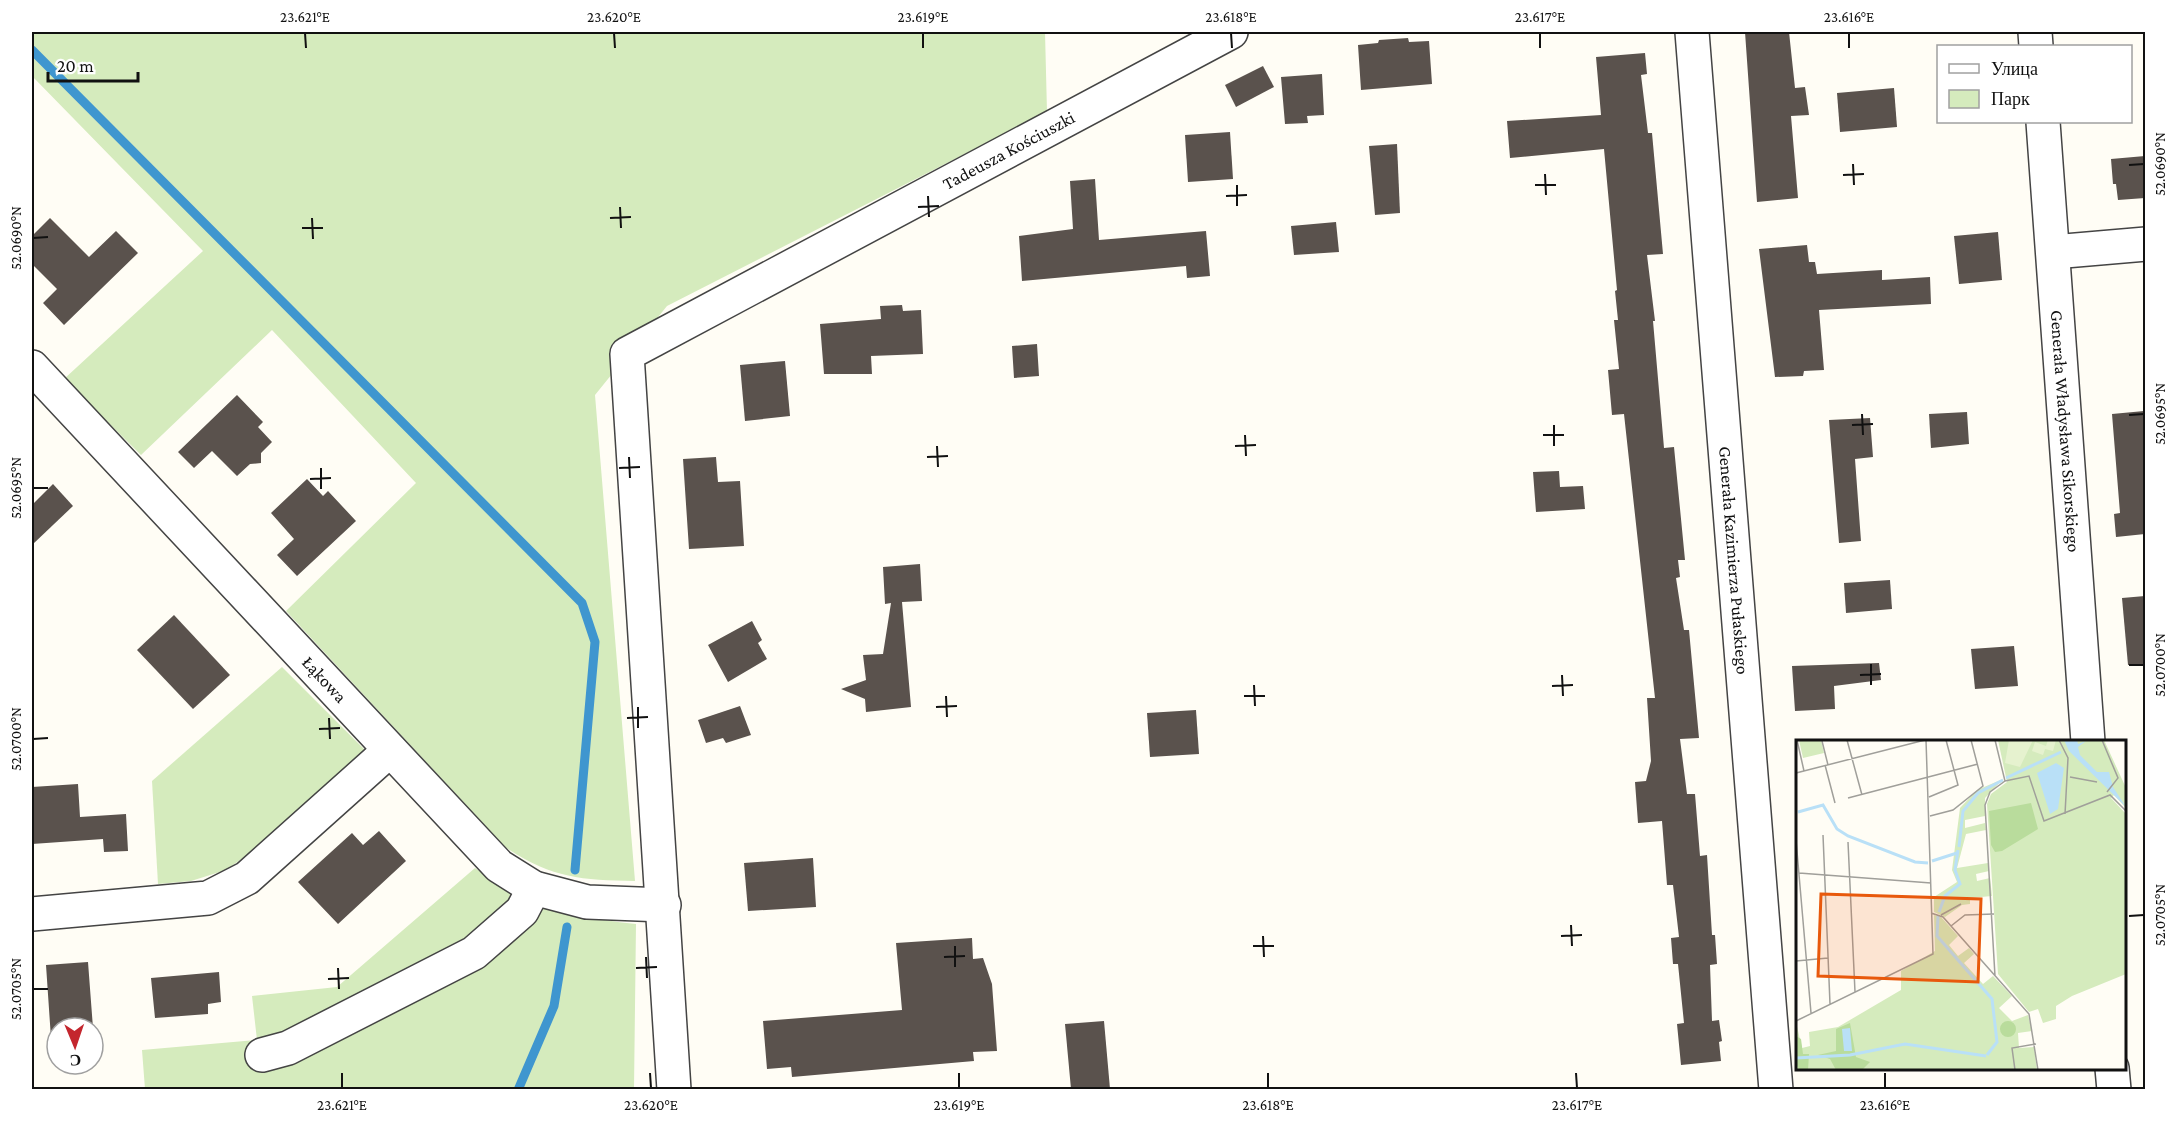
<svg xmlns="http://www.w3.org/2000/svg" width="2177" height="1121" viewBox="0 0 2177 1121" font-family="'Crimson Pro',serif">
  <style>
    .green { fill: #d5ebbd }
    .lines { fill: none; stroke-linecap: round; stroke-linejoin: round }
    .stream { stroke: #3f96cf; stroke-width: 9 }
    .building { fill: #5a524d }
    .minor-casing { stroke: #444; stroke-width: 36 }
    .minor { stroke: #fff; stroke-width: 33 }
    .ticks { fill: none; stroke: #111; stroke-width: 2 }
    .labels { text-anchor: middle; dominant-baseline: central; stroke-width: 6; stroke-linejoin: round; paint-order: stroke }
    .street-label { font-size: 18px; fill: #111; stroke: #fff }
    .inset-river { fill: none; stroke: #b9e0f7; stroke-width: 3 }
    .inset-road { fill: none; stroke: #a09f9a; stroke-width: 1.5 }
    .view { fill: #e8590c; fill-opacity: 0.15; stroke: #e8590c; stroke-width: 3 }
    .inset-edge { fill: none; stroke: #111; stroke-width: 3 }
    .neatline { fill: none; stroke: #111; stroke-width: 2 }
    .ticks-label { font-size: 15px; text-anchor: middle; fill: #111 }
  </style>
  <rect width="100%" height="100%" fill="#fffdf5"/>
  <g class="green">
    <path d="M 32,32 L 1045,32 L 1047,112 L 667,306 L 595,395 L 635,881 C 580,880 552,878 505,847 L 286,611 L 416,483 L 272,330 L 141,455 L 64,379 L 203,251 L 32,76 Z"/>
    <path d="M 282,667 L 366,751 L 254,850 L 226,870 L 191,881 L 158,884 L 152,781 Z"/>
    <path d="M 475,868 C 522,901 580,919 636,924 L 634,1089 L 145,1089 L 142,1050 L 257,1040 L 252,996 L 337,987 Z"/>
  </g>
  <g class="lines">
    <g class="stream">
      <path d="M 32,50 L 582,603 L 595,642 L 575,870"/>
      <path d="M 518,1090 L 554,1006 L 567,927"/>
    </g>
  </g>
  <g class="building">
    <path d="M 1745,32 L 1789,32 L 1795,88 L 1805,87 L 1809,115 L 1791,116 L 1798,198 L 1757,202 Z"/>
    <path d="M 1408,38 L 1409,42 L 1429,41 L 1432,84 L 1361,90 L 1358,45 L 1378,43 L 1379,40 Z"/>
    <path d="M 1645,53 L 1647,74 L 1641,75 L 1648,133 L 1652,133 L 1663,254 L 1647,255 L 1655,321 L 1653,321 L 1664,448 L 1674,447 L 1685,560 L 1678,560 L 1680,577 L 1676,578 L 1684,630 L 1689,630 L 1699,738 L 1680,739 L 1687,794 L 1695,794 L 1700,856 L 1707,855 L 1712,935 L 1715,935 L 1717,964 L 1710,965 L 1712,1021 L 1719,1020 L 1722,1041 L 1719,1042 L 1721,1061 L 1681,1065 L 1677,1024 L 1684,1023 L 1678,964 L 1673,964 L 1671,938 L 1679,937 L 1673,885 L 1667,885 L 1662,821 L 1638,823 L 1635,782 L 1646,781 L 1651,761 L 1647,698 L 1655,698 L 1624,414 L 1612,415 L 1608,370 L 1619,369 L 1614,320 L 1618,320 L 1615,291 L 1617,290 L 1604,149 L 1510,158 L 1507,121 L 1601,115 L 1596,57 Z"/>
    <path d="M 1263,66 L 1274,87 L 1236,107 L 1225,85 Z"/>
    <path d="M 1322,74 L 1324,115 L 1307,116 L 1308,123 L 1285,124 L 1281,77 Z"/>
    <path d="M 1894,88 L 1897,127 L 1840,132 L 1837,93 Z"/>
    <path d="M 1230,132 L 1233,179 L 1188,182 L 1185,135 Z"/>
    <path d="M 1397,144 L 1400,213 L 1375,215 L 1369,146 Z"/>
    <path d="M 2145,156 L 2145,198 L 2118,200 L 2116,184 L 2113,184 L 2111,159 Z"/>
    <path d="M 1095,179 L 1099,240 L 1206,231 L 1210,276 L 1187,278 L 1186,266 L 1022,281 L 1019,236 L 1073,229 L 1070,181 Z"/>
    <path d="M 50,218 L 89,257 L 116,231 L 138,253 L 64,325 L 43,303 L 57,289 L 32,264 L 32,236 Z"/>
    <path d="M 1336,222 L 1339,252 L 1294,255 L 1291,226 Z"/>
    <path d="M 1998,232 L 2002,280 L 1959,284 L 1954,236 Z"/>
    <path d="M 1807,245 L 1809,262 L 1815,262 L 1817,274 L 1882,270 L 1882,280 L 1930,277 L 1931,304 L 1819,310 L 1824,370 L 1804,371 L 1803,376 L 1775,377 L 1759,249 Z"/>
    <path d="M 902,305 L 903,311 L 921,310 L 923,354 L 871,356 L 872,374 L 824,374 L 820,324 L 881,319 L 880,306 Z"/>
    <path d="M 1037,344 L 1039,376 L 1014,378 L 1012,346 Z"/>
    <path d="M 785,361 L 790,416 L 745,421 L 740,365 Z"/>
    <path d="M 237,395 L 263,422 L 258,427 L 272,442 L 261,453 L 261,463 L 250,464 L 237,476 L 212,451 L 194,468 L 178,452 Z"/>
    <path d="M 2144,411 L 2145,534 L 2116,537 L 2114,514 L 2120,513 L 2112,414 Z"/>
    <path d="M 1967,412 L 1969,444 L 1931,448 L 1929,414 Z"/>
    <path d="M 1870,418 L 1873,457 L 1855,459 L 1861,541 L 1839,543 L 1829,420 Z"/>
    <path d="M 716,457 L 718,482 L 740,481 L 744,546 L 689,549 L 683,459 Z"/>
    <path d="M 1559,471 L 1560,487 L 1583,486 L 1585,509 L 1536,512 L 1533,472 Z"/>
    <path d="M 307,479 L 323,496 L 328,491 L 356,521 L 297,576 L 277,555 L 294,539 L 271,513 Z"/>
    <path d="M 53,484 L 73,506 L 32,545 L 32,505 Z"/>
    <path d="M 920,564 L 922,601 L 902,602 L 911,707 L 866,712 L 865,699 L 841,689 L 866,680 L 863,655 L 883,654 L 891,603 L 885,604 L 883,567 Z"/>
    <path d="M 1890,580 L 1892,609 L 1846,613 L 1844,583 Z"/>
    <path d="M 2145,596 L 2145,664 L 2128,665 L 2122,598 Z"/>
    <path d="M 174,615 L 230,675 L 193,709 L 137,650 Z"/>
    <path d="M 752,621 L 762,640 L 758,643 L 767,659 L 728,682 L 708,645 Z"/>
    <path d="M 2014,646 L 2018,686 L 1975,689 L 1971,649 Z"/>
    <path d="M 1879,663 L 1881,680 L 1834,686 L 1835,709 L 1795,711 L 1792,666 Z"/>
    <path d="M 740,706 L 751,735 L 726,743 L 723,738 L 706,743 L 698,720 Z"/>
    <path d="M 1196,710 L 1199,754 L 1150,757 L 1147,713 Z"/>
    <path d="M 78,784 L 80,817 L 126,814 L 128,851 L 104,852 L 103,839 L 32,844 L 32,787 Z"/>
    <path d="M 379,831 L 406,861 L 338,924 L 298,882 L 352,833 L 363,845 Z"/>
    <path d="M 813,858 L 816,907 L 748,911 L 744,863 Z"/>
    <path d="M 972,938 L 973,959 L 983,958 L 992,984 L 997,1051 L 973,1052 L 974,1061 L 792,1077 L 791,1067 L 767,1069 L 763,1021 L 902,1010 L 896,943 Z"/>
    <path d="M 88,962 L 93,1028 L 57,1028 L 57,1053 L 52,1053 L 46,965 Z"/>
    <path d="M 219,972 L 221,1002 L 208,1004 L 208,1014 L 155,1018 L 151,978 Z"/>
    <path d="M 1104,1021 L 1110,1089 L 1071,1089 L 1065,1024 Z"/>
  </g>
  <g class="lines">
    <defs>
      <g id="minor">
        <path id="s1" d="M 1692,32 L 1776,1090"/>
        <path d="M 2035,32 L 2036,46"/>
        <path id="s2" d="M 2043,122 L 2088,742"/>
        <path d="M 2053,252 L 2146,244"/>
        <path id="s3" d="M 32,367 L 499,866 L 534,888 L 587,902 L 664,905"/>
        <path d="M 32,914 L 208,898 L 247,878 L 390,750"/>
        <path d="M 262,1055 L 288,1048 L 474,953 L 522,911 L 534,888"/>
        <path d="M 2112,1068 L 2114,1090"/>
        <path id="s4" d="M 674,1090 L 627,354 L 1231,32"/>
      </g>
    </defs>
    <use href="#minor" class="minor-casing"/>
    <use href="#minor" class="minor"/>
  </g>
  <path class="ticks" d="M 305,33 L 306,48M 614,33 L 615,48M 923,33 L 923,48M 1231,33 L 1232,48M 1540,33 L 1540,48M 1849,33 L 1849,48M 1853,164 L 1854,185M 2129,165 L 2144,164M 1545,174 L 1546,195M 1843,175 L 1864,174M 1237,185 L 1237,206M 1535,185 L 1556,185M 928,196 L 929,217M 1226,196 L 1247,195M 620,207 L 621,228M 918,207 L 939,206M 312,218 L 313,239M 610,218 L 631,217M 302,228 L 323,228M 33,238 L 48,237M 1862,414 L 1863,435M 2129,415 L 2144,414M 1554,425 L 1554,446M 1852,425 L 1873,424M 1245,435 L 1246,456M 1543,435 L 1564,435M 937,446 L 938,467M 1235,446 L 1256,445M 629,457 L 630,478M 927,457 L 948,456M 321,468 L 321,489M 619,468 L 640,467M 310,479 L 331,478M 33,488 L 48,488M 1871,664 L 1871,685M 2129,665 L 2144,665M 1562,675 L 1563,696M 1860,675 L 1881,674M 1254,685 L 1255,706M 1552,686 L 1573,685M 946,696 L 947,717M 1244,696 L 1265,696M 638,707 L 638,728M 936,707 L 957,706M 329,718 L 330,739M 627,718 L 648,717M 319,729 L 340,728M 33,739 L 48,738M 2129,916 L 2144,915M 1571,925 L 1572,946M 1263,936 L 1264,957M 1561,936 L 1582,935M 955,946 L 955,967M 1253,946 L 1274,946M 646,957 L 647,978M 944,957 L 965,956M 338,968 L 339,989M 636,968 L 657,967M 328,979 L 349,978M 33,989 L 48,989M 342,1073 L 342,1088M 650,1073 L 651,1088M 959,1073 L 959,1088M 1268,1073 L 1268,1088M 1576,1073 L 1577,1088M 1885,1073 L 1885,1088"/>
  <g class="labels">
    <g class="street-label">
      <text stroke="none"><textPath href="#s4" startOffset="1170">Tadeusza Kościuszki</textPath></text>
      <text stroke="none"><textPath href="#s2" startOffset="310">Generała Władysława Sikorskiego</textPath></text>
      <text stroke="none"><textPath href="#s1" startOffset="530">Generała Kazimierza Pułaskiego</textPath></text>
      <text stroke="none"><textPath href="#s3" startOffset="428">Łąkowa</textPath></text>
    </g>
  </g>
  <g transform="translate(1796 740)">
    <rect width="330" height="330" fill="#fffdf5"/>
    <path d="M 3,0 L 25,0 L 28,13 L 7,18 ZM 202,0 L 308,0 L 330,48 L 330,68 L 318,55 L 315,58 L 330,74 L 330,234 L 276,256 L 260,266 L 260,279 L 247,283 L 242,269 L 233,272 L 202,234 L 191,64 L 195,54 L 211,42 ZM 207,39 L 189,58 L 189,76 L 169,80 L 169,88 L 189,83 L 190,90 L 170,94 L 161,128 L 192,123 L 193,131 L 180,134 L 181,141 L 194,138 L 196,156 L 174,158 L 174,164 L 166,165 L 149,177 L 138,172 L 138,157 L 161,142 L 156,130 L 164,68 L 181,50 ZM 138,175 L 145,177 L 162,196 L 153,205 L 162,216 L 173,208 L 178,214 L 168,223 L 187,244 L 197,236 L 216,256 L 203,268 L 216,281 L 232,275 L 236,291 L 222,293 L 223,308 L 238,307 L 241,330 L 0,330 L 0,282 L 6,308 L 14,306 L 13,292 L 42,287 L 105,250 L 105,231 L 139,211 Z" fill="#d5ebbd"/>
    <path d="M 235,63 L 242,89 L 206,111 L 199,112 L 195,105 L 193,71 ZM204 289a8 8 0 1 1 16 0a8 8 0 1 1-16 0ZM 54,283 L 60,317 L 74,322 L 66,330 L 40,330 L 34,319 L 22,315 L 40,311 L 40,289 ZM 0,296 L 5,299 L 7,314 L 13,314 L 12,330 L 3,330 L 0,323 Z" fill="#b9dc9c"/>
    <path d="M 213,0 L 237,0 L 224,27 L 209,23 ZM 252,0 L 260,0 L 257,11 L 249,9 L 247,15 L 236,11 L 239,2 L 250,6 Z" fill="#e6f2cf"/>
    <path d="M 268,0 L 281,0 L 282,4 L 290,1 L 282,7 L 284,15 L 301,32 L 313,32 L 317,47 L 330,67 L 273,11 ZM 260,23 L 268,28 L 262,69 L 254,74 L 241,33 ZM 54,288 L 56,311 L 48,311 L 46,289 Z" fill="#b9e0f7"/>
    <path class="inset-river" d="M 210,38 L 265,12M 2,72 L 27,65 L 41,89 L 52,96 L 119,122 L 132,123M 163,107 L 167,71 L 182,53 L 207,40M 136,121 L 161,113M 143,172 L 149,156 L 164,144 L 159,130 L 162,110M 142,176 L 141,196 L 196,259 L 201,302 L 191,315M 0,318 L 54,315 L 109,304 L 190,316"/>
    <path class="inset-road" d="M 1,0 L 8,31M 51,0 L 66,55M 199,0 L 209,41M 263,0 L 272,18 L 269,74M 306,0 L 322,38 L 311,52M 26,1 L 32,25M 29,25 L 39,63M 0,33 L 129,0M 274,37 L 301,42M 209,41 L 233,36 L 248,81 L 314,55 L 330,71M 133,57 L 162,45 L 150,0M 52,58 L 182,24M 134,76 L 157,70 L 187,46 L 175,0M 27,95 L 34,264M 0,100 L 15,273M 52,102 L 59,252M 3,133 L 135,143M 135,173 L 147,177 L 233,274 L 242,330M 145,175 L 165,164M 155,186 L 169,175 L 198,174M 0,221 L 32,218M 199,236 L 189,65 L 194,52 L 209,41M 0,281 L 137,214 L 130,0M 219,330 L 216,308 L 240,304"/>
    <path class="view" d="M 25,154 L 185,159 L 182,242 L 22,236 Z"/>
    <rect width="330" height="330" class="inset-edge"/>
  </g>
  <rect width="2177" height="1121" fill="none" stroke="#ffffff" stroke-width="66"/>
  <rect x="1937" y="45" width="195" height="78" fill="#ffffff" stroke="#a0a0a0" stroke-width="1.5"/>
  <rect x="1949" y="64" width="30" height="9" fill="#ffffff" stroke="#a0a0a0" stroke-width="1.5"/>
  <text x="1991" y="75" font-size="18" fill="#111111">Улица</text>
  <rect x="1949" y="90" width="30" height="18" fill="#d5ebbd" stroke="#a0a0a0" stroke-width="1.5"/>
  <text x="1991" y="105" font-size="18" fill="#111111">Парк</text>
  <g transform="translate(75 1046) rotate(178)"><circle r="28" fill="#ffffff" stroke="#a0a0a0" stroke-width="1.5"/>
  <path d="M0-4.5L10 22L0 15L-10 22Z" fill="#c4262e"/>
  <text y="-9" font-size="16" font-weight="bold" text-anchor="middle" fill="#111111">С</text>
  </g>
  <path d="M48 72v9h90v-9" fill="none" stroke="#111111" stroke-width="3"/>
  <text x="57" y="72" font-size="18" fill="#111111" stroke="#ffffff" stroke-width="4.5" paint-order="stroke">20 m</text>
  <rect x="33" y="33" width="2111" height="1055" class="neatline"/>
  <g class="ticks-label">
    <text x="305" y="22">23.621°E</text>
    <text x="614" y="22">23.620°E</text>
    <text x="923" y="22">23.619°E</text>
    <text x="1231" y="22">23.618°E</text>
    <text x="1540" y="22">23.617°E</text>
    <text x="1849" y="22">23.616°E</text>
    <text transform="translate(2160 164) rotate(-90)" y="5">52.0690°N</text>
    <text transform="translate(16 238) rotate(-90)" y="5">52.0690°N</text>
    <text transform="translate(2160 414) rotate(-90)" y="5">52.0695°N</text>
    <text transform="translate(16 488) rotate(-90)" y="5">52.0695°N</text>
    <text transform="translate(2160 665) rotate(-90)" y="5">52.0700°N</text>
    <text transform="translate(16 739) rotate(-90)" y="5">52.0700°N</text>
    <text transform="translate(2160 915) rotate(-90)" y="5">52.0705°N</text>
    <text transform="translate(16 989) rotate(-90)" y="5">52.0705°N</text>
    <text x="342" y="1110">23.621°E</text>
    <text x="651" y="1110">23.620°E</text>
    <text x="959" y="1110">23.619°E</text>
    <text x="1268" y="1110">23.618°E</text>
    <text x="1577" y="1110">23.617°E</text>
    <text x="1885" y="1110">23.616°E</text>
  </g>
</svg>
